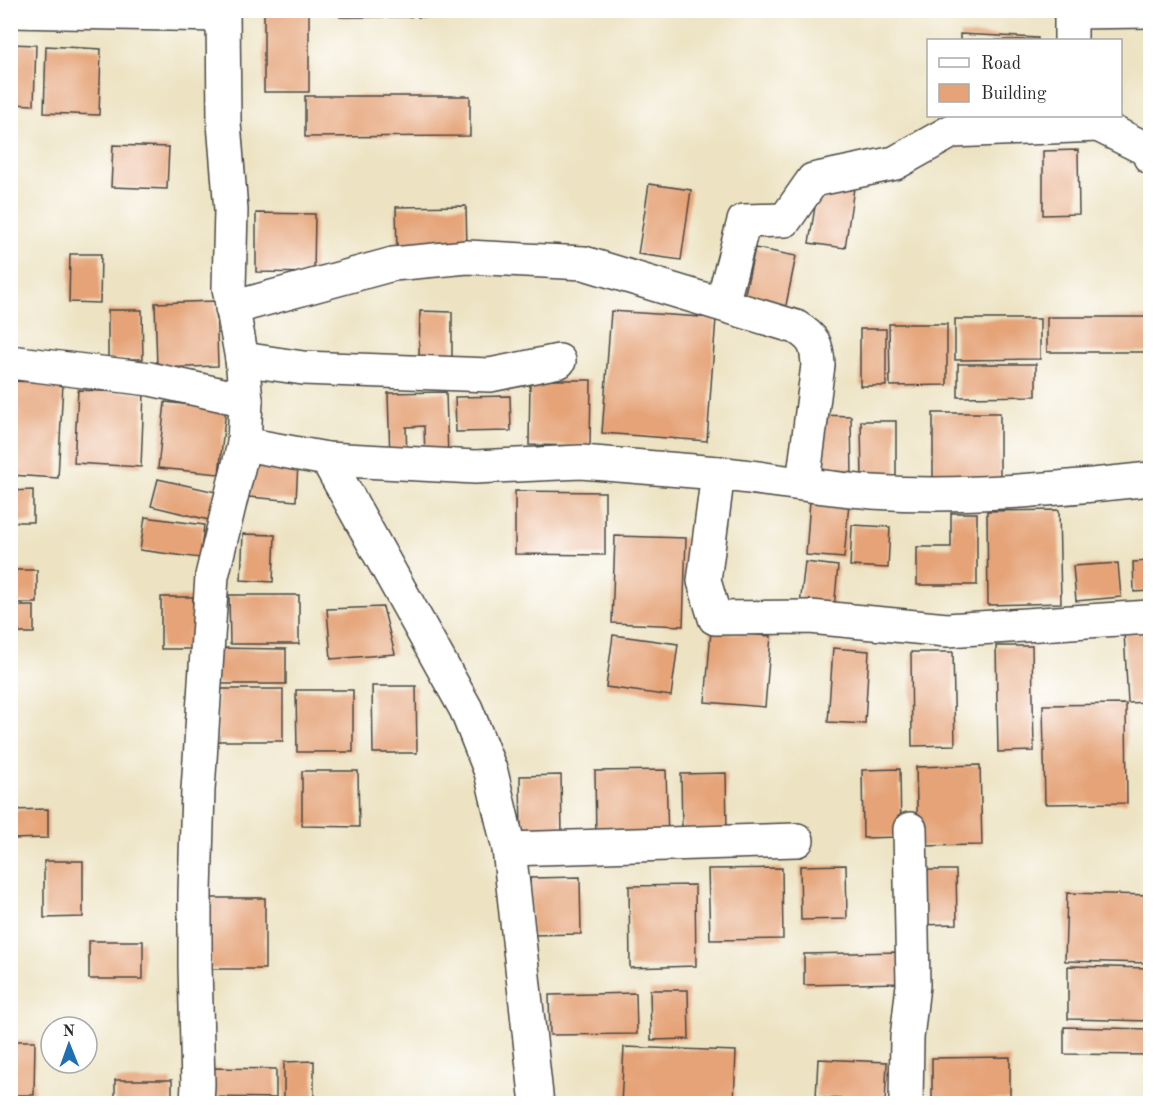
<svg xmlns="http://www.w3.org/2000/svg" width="1161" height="1114" viewBox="0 0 1161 1114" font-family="'Old Standard TT',serif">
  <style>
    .building { fill: #e5a377 }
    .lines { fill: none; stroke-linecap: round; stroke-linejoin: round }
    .minor-casing { stroke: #484742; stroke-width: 36 }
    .minor { stroke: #fff; stroke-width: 33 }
  </style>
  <rect width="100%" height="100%" fill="#fff"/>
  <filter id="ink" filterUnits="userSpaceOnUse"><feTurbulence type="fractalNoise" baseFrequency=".0167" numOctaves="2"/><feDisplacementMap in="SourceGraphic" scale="12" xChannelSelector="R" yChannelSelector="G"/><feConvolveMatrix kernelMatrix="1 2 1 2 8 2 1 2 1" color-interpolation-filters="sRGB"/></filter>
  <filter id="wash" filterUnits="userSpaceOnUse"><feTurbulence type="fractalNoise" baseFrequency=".008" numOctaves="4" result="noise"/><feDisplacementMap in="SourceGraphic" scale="24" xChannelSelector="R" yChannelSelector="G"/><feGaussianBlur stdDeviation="1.35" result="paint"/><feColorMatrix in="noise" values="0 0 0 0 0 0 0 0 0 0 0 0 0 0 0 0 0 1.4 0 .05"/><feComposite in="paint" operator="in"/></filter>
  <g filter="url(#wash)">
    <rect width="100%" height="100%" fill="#ede3c3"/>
    <g id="blocks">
      <g class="building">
        <rect x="264" y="10" width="45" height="82"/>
        <rect x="340" y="10" width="71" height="7"/>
        <path d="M 418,10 L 478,10 L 478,16 L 418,17 Z"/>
        <path d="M 960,34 L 1038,38 L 1038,40 L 960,40 Z"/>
        <path d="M 10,44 L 36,45 L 34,105 L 10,104 Z"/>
        <path d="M 46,46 L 101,49 L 99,115 L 44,113 Z"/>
        <path d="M 305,96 L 470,96 L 470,136 L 305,137 Z"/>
        <path d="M 113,145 L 169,147 L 167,189 L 111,187 Z"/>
        <path d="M 1078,150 L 1079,214 L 1043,215 L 1043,151 Z"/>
        <path d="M 819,183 L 854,188 L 845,248 L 809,243 Z"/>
        <path d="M 649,184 L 691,190 L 681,260 L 638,254 Z"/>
        <path d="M 466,206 L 467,249 L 397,251 L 396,207 Z"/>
        <path d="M 256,213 L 315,214 L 314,273 L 256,272 Z"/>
        <path d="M 755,248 L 796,256 L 785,310 L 743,302 Z"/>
        <path d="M 70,254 L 101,254 L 100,303 L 69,302 Z"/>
        <path d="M 216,301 L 218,366 L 157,368 L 155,303 Z"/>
        <path d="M 108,310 L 142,310 L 143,359 L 108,359 Z"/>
        <path d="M 420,311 L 452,312 L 452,357 L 419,357 Z"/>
        <path d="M 611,311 L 716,318 L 707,441 L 602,433 Z"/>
        <path d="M 1047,317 L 1149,317 L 1148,352 L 1047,352 Z"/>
        <path d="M 955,319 L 1040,319 L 1040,359 L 955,360 Z"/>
        <path d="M 889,324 L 947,324 L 947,385 L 890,386 Z"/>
        <rect x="860" y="329" width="26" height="57"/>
        <path d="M 958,364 L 1036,364 L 1036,396 L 958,397 Z"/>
        <path d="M 530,380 L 591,380 L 590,446 L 529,445 Z"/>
        <path d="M 10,381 L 63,383 L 58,478 L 10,475 Z"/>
        <path d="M 78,390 L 144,393 L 141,467 L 74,463 Z"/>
        <path d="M 446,392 L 448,457 L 425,458 L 424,426 L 406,427 L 407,458 L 390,458 L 388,393 Z"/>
        <path d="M 510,396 L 511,431 L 456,432 L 455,397 Z"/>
        <path d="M 165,402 L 226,409 L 219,474 L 158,468 Z"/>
        <rect x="933" y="413" width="67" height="66"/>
        <path d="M 819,415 L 851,416 L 852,477 L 820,477 Z"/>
        <path d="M 861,421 L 896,421 L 896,482 L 862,482 Z"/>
        <path d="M 252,460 L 298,463 L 296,501 L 249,497 Z"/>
        <path d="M 158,479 L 216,492 L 209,520 L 151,506 Z"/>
        <path d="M 33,490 L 33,522 L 10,522 L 10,491 Z"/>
        <path d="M 515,491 L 605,492 L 605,555 L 515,554 Z"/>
        <path d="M 810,500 L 849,503 L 844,558 L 806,555 Z"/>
        <path d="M 1059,510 L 1061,603 L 988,605 L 987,511 Z"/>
        <path d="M 951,513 L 977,513 L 977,585 L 917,585 L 917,547 L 951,547 Z"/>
        <path d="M 145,517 L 204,525 L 200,558 L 140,550 Z"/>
        <path d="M 852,525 L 890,527 L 888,568 L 850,566 Z"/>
        <path d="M 243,534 L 275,535 L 273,582 L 241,580 Z"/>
        <path d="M 615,536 L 686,538 L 683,626 L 612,623 Z"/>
        <path d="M 1150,561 L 1150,591 L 1134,592 L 1133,562 Z"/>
        <path d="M 805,562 L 838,566 L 834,609 L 800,605 Z"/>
        <path d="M 1118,563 L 1121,597 L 1076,601 L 1073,566 Z"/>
        <rect x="10" y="570" width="27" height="33"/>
        <path d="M 229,595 L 299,595 L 299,644 L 230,644 Z"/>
        <rect x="161" y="597" width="32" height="52"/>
        <rect x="10" y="606" width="24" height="27"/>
        <path d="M 383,607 L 395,654 L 331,659 L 327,609 Z"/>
        <path d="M 711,631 L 771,636 L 765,707 L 705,702 Z"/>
        <path d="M 1150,632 L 1150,702 L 1128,703 L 1124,633 Z"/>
        <path d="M 613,635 L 678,644 L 671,696 L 606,687 Z"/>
        <path d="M 996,646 L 1032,646 L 1034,751 L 998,752 Z"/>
        <path d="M 216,648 L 286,649 L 286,684 L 216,684 Z"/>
        <path d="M 833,648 L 869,651 L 865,724 L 828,722 Z"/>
        <path d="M 911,652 L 953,652 L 955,745 L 912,746 Z"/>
        <path d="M 372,686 L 416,686 L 417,753 L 373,753 Z"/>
        <rect x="217" y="689" width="66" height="52"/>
        <path d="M 296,690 L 353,690 L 353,752 L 297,752 Z"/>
        <path d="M 1126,704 L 1127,803 L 1045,804 L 1043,705 Z"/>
        <path d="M 980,765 L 982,845 L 918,846 L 916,767 Z"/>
        <path d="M 900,769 L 901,837 L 863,838 L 862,770 Z"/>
        <path d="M 666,770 L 668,839 L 596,840 L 595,771 Z"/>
        <path d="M 302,771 L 358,771 L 359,827 L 302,826 Z"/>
        <path d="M 726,773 L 727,830 L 682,831 L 681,774 Z"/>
        <path d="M 561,775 L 562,837 L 521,838 L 520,776 Z"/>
        <path d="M 48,809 L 48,838 L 10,839 L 10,810 Z"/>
        <path d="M 44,861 L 83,861 L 83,917 L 44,918 Z"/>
        <path d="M 846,865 L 847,919 L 801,920 L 800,866 Z"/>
        <path d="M 782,868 L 783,939 L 710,940 L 708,869 Z"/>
        <path d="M 916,870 L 956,870 L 957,924 L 917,925 Z"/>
        <path d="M 580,877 L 581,934 L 531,935 L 530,878 Z"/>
        <path d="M 695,885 L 696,966 L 630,968 L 629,886 Z"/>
        <path d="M 1067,893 L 1150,895 L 1150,963 L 1065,961 Z"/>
        <rect x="210" y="898" width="55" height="71"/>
        <rect x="89" y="941" width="54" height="38"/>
        <path d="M 900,952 L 901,983 L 804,985 L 804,954 Z"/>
        <path d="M 1068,966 L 1150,968 L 1150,1021 L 1068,1019 Z"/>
        <path d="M 650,990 L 688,990 L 689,1039 L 651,1040 Z"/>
        <path d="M 636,993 L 637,1034 L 550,1035 L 549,995 Z"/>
        <path d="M 1064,1027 L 1150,1029 L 1150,1055 L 1064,1054 Z"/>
        <path d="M 10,1041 L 35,1041 L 34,1095 L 10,1095 Z"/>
        <path d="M 624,1047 L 736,1051 L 734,1104 L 621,1104 Z"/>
        <path d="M 1010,1057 L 1010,1100 L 932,1100 L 932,1058 Z"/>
        <path d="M 818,1059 L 887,1062 L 885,1104 L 846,1104 L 846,1099 L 816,1098 Z"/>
        <path d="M 314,1061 L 314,1104 L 284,1104 L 284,1062 Z"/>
        <path d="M 207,1068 L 276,1069 L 276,1098 L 207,1097 Z"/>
        <rect x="115" y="1080" width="57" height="24"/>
      </g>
    </g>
  </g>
  <g filter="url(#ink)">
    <use href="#blocks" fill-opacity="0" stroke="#484742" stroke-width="1.5"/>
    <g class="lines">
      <defs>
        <g id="minor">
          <path d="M 223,10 L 224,123 L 231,210 L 229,288 L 242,359 L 246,400 L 244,444"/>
          <path d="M 1071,10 L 1071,40"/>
          <path d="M 10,11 L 223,15"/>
          <path d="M 1071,12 L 1150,11"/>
          <path d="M 1090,116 L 1098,125 L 1148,150 L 1150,157"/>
          <path d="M 722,304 L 744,221 L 785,220 L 813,180 L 895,163 L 952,131 L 1098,125"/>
          <path d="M 232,308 L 393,264 L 467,257 L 584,263 L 796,327 C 814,338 817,344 818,365 L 803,483"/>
          <path d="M 242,359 L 303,368 L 490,375 L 559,361"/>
          <path d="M 10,362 L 150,379 L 246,400"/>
          <path d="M 327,459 L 466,709 L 491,772 L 509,849 L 537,1104"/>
          <path d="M 718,473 C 769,479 821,488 872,492 C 965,498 1058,489 1150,479"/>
          <path d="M 509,849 L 797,840"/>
          <path d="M 197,1104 L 198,1084 L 195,966 L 195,892 L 198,790 L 212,576 L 244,444 L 327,459 L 475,467 L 581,462 L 718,473 L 704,581 L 715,618 L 810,617 L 947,630 L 1150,617"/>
          <path d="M 906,1104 L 907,1038 L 913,985 L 910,829"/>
        </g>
      </defs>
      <use href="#minor" class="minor-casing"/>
      <use href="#minor" class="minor"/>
    </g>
  </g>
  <rect width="1161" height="1114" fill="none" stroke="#fff" stroke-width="36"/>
  <rect x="927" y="39" width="195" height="78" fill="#ffffff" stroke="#aaaaaa" stroke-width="1.5"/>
  <rect x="939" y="58" width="30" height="9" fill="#ffffff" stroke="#aaaaaa" stroke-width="1.5"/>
  <text x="981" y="69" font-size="18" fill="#2b2b2b">Road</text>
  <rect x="939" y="84" width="30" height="18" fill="#e5a377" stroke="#aaaaaa" stroke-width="1.5"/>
  <text x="981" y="99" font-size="18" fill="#2b2b2b">Building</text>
  <g transform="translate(69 1045) rotate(359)"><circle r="28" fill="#ffffff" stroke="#aaaaaa" stroke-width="1.5"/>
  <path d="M0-4.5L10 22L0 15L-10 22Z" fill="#1f6fb2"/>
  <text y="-9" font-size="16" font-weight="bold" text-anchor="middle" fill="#2b2b2b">N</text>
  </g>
</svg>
